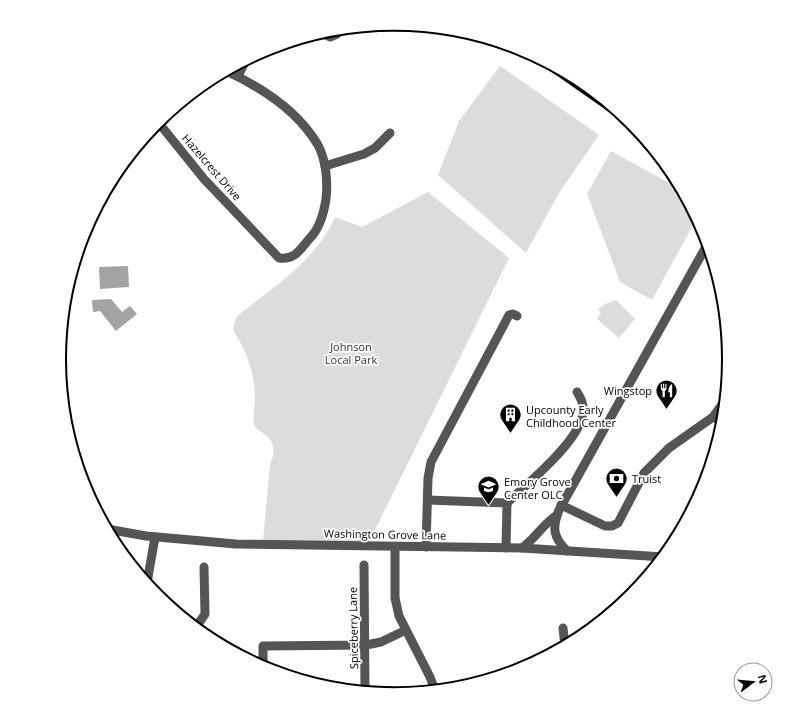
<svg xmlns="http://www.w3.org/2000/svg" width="789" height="718" viewBox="0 0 789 718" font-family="'Open Sans',sans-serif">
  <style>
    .green { fill: #dcdcdc }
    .water { fill: #a3a3a3 }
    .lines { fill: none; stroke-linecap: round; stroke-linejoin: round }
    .minor { stroke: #555; stroke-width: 9 }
    .major { stroke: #000; stroke-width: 10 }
    .labels { text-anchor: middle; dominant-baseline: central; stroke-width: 3.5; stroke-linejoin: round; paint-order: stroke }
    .street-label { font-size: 11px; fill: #000; stroke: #fff }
    .park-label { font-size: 11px; fill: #333; stroke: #fff }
    .poi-label { font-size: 11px; fill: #000; stroke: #fff; text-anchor: start }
    .rim { fill: none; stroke: #000; stroke-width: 2 }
  </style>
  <rect width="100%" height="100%" fill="#fff"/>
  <g class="green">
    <path d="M 500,66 L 599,135 L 559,193 L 526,253 L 438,175 L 459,121 Z"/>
    <path d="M 611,151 L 682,190 L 697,218 L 652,300 L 620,282 L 587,194 Z"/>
    <path d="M 428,192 L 509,258 L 369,542 L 263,541 L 270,464 C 275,455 275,444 267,436 C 262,432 256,430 254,424 C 252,416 255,407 255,399 C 255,374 247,351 233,330 L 236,317 C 272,288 316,261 335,217 L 362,227 Z"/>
    <path d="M 616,300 L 635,319 L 619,338 L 597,319 L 601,313 L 598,309 L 605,304 Z"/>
  </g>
  <g class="water">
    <path d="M 128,266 L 129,287 L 100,289 L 99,267 Z"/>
    <path d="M 111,299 L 122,312 L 130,306 L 137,314 L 116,331 L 100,311 L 93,312 L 92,300 Z"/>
  </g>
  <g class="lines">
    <g class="minor">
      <path d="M 322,33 L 330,37 L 337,34 L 341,29"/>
      <path d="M 238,76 L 246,60"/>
      <path d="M 158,122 L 204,179 L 279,258 C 296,260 300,249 310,238 C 320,228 324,212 326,199 C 328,182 326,160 318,145 C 298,111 261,87 226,71"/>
      <path d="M 325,166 L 364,154 L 375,148 L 390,133"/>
      <path d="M 713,417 L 723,422"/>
      <path d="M 428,500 L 507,503 L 506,548"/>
      <path d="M 507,503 C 527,484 582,439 583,412 C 584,405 581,398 577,392"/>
      <path d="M 561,505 L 605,526 L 612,526 L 618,523 L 644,473 L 669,448 L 713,417 L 725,400"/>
      <path d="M 107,529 L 146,536 L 236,544 L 522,548 L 664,557"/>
      <path d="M 395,547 L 395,598 L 399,616 L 430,677 L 435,690"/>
      <path d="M 426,547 L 428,478 L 431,462 L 509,315 L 513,314 L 517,316"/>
      <path d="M 522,548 C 535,539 543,524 557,515"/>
      <path d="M 567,551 C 553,537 552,528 559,510 L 708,243"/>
      <path d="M 364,565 L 365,691"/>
      <path d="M 147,583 L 155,537"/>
      <path d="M 195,627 L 201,620 L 205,614 L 204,567"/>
      <path d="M 563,628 L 565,646"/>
      <path d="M 263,667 L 263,646 L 366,645 L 381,642 L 406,630"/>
    </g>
    <path class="major" d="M 546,62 L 629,120"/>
  </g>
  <defs>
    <symbol id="restaurant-pin" viewBox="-11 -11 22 30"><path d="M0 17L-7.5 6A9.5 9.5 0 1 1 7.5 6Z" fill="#000" stroke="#fff"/><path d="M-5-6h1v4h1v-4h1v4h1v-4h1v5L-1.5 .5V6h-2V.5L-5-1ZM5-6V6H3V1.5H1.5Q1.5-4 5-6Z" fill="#fff"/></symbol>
    <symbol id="building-pin" viewBox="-11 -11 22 30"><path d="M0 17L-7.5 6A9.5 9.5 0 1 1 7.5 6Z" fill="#000" stroke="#fff"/><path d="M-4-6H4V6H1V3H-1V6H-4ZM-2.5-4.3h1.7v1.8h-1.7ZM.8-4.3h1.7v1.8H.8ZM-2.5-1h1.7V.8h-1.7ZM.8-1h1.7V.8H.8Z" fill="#fff"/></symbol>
    <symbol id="bank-pin" viewBox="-11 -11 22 30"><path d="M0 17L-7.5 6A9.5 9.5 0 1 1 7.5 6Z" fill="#000" stroke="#fff"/><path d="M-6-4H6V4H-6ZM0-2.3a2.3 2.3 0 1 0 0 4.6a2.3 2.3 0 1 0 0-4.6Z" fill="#fff"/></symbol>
    <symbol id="school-pin" viewBox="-11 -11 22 30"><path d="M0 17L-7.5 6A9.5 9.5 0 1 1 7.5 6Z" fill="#000" stroke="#fff"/><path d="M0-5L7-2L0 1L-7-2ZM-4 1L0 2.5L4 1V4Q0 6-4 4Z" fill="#fff"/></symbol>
  </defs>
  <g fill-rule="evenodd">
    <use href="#restaurant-pin" x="654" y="378" width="25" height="34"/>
    <use href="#building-pin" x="498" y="402" width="25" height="34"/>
    <use href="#bank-pin" x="604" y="466" width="25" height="34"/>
    <use href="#school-pin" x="476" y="474" width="25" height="34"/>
  </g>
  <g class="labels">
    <g class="street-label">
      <text transform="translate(212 167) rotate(49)">Hazelcrest Drive</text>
      <text transform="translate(385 534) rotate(1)">Washington Grove Lane</text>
      <text transform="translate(353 628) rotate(-91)">Spiceberry Lane</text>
    </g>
    <g class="park-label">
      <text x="351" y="346">Johnson<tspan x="351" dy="13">Local Park</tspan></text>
    </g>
    <g class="poi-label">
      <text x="652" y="390" text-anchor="end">Wingstop</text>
      <text x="526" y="409">Upcounty Early<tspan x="526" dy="13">Childhood Center</tspan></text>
      <text x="632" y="478">Truist</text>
      <text x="504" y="481">Emory Grove<tspan x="504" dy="13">Center OLC</tspan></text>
    </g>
  </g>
  <path d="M0 0H789V718H0ZM66 359a328 328 0 1 1 656 0a328 328 0 1 1-656 0Z" fill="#fff" fill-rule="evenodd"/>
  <path class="rim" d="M66 359a328 328 0 1 1 656 0a328 328 0 1 1-656 0Z"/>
  <g transform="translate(753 682) rotate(74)"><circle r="19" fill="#ffffff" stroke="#999999"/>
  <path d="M0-3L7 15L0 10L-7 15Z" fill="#000000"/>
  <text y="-6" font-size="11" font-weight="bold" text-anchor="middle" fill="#000000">N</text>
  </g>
</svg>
